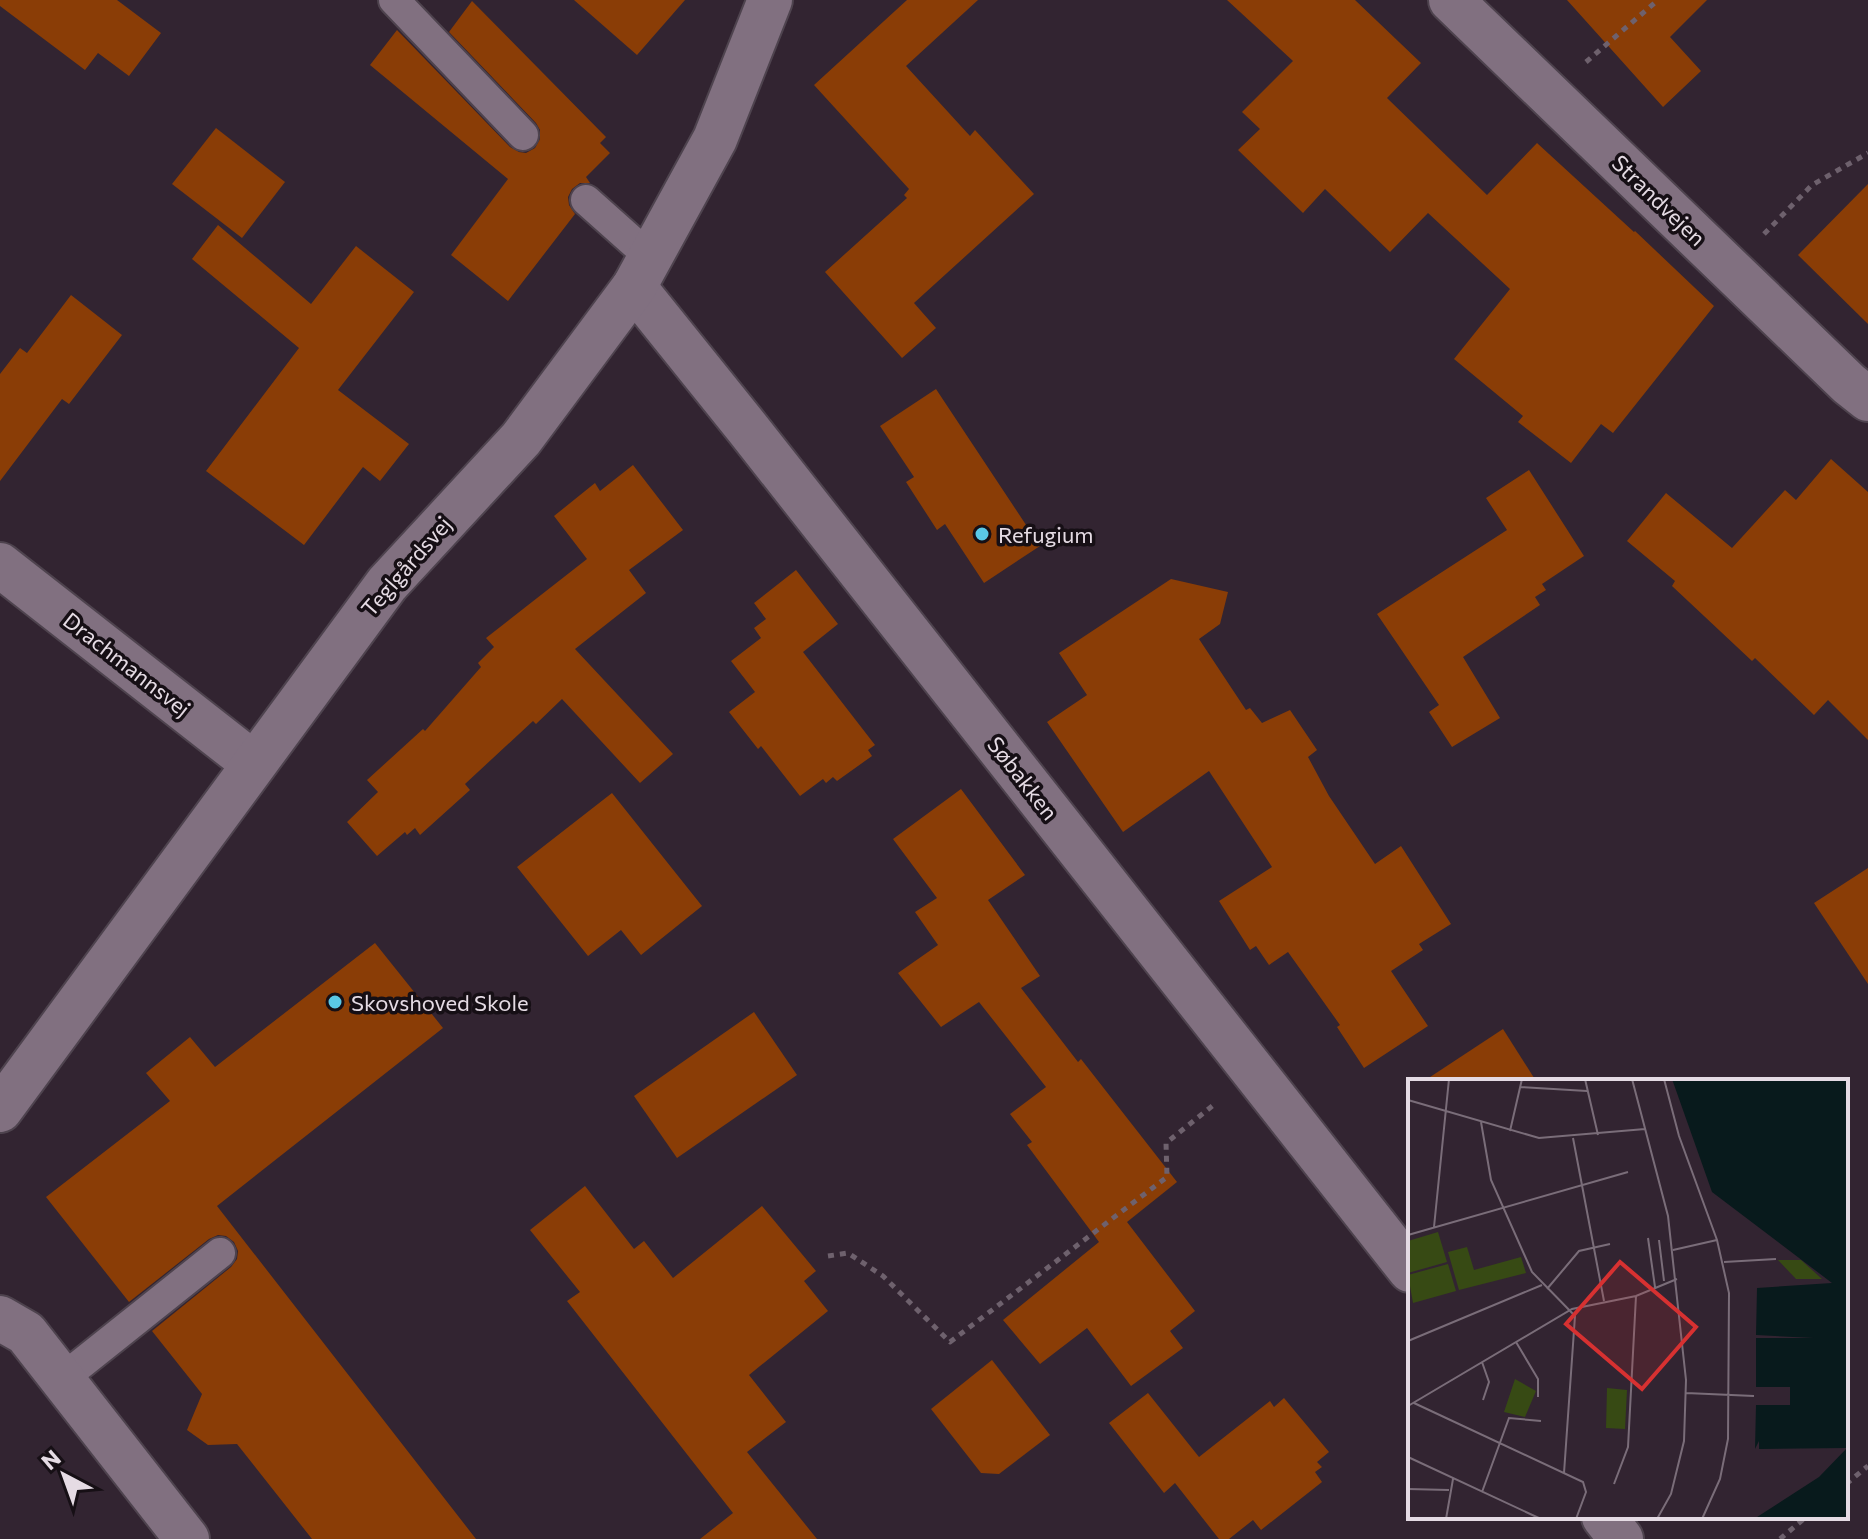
<svg xmlns="http://www.w3.org/2000/svg" width="1868" height="1539" viewBox="0 0 1868 1539" font-family="Commissioner,sans-serif">
  <style>
    .building { fill: #8a3d06 }
    .lines { fill: none; stroke-linecap: round; stroke-linejoin: round }
    .lane-casing { stroke: #4e434e; stroke-width: 34 }
    .street-casing { stroke: #4e434e; stroke-width: 48 }
    .path { stroke: #6e616d; stroke-width: 5; stroke-dasharray: 6 6; stroke-linecap: butt }
    .lane { stroke: #817080; stroke-width: 30 }
    .street { stroke: #817080; stroke-width: 44 }
    .poi-dot { fill: #5ac8e6; stroke: #160f15; stroke-width: 3 }
    .labels { text-anchor: middle; dominant-baseline: central; stroke-width: 7; stroke-linejoin: round; paint-order: stroke }
    .street-label { font-size: 22px; fill: #e5dbe4; stroke: #160f15 }
    .poi-label { font-size: 22px; fill: #e5dbe4; stroke: #160f15; text-anchor: start }
    .inset-road { fill: none; stroke: #7a6d79; stroke-width: 2 }
    .view { fill: #d73131; fill-opacity: 0.15; stroke: #d73131; stroke-width: 4 }
    .inset-edge { fill: none; stroke: #e5dbe4; stroke-width: 4 }
  </style>
  <rect width="100%" height="100%" fill="#322431"/>
  <g class="building">
    <path d="M 0,0 L 117,0 L 161,33 L 129,76 L 98,53 L 85,70 L 0,6 Z"/>
    <path d="M 574,0 L 685,0 L 637,55 Z"/>
    <path d="M 907,0 L 978,0 L 906,66 L 970,136 L 975,130 L 1034,194 L 914,303 L 936,328 L 902,358 L 825,272 L 907,198 L 904,195 L 909,189 L 814,85 Z"/>
    <path d="M 1227,0 L 1355,0 L 1421,63 L 1387,98 L 1487,195 L 1537,143 L 1634,232 L 1635,231 L 1714,306 L 1613,433 L 1601,424 L 1571,463 L 1518,422 L 1523,416 L 1454,359 L 1510,289 L 1428,213 L 1390,252 L 1325,189 L 1303,213 L 1238,150 L 1260,129 L 1242,112 L 1293,61 Z"/>
    <path d="M 1567,0 L 1707,0 L 1670,37 L 1701,71 L 1663,107 Z"/>
    <path d="M 472,1 L 606,137 L 600,143 L 610,153 L 586,177 L 590,183 L 580,183 L 572,189 L 568,197 L 569,205 L 575,214 L 508,301 L 451,255 L 508,179 L 370,65 L 397,30 L 510,147 L 519,152 L 526,153 L 535,148 L 540,139 L 540,130 L 536,123 L 449,32 Z"/>
    <path d="M 216,128 L 285,182 L 242,238 L 172,184 Z"/>
    <path d="M 1868,184 L 1868,324 L 1798,255 Z"/>
    <path d="M 218,225 L 311,304 L 356,246 L 414,292 L 338,390 L 409,444 L 380,481 L 363,467 L 304,545 L 206,471 L 299,348 L 192,259 Z"/>
    <path d="M 71,295 L 122,335 L 69,404 L 62,399 L 0,481 L 0,374 L 20,348 L 27,353 Z"/>
    <path d="M 936,389 L 1040,546 L 984,583 L 945,524 L 937,530 L 906,482 L 914,477 L 880,426 Z"/>
    <path d="M 1831,459 L 1868,492 L 1868,740 L 1828,700 L 1814,715 L 1755,658 L 1752,661 L 1672,586 L 1675,581 L 1627,541 L 1666,493 L 1732,548 L 1785,490 L 1796,500 Z"/>
    <path d="M 633,465 L 683,530 L 629,570 L 646,593 L 575,649 L 673,754 L 640,783 L 562,699 L 536,724 L 533,721 L 465,784 L 470,790 L 420,835 L 415,828 L 407,835 L 405,832 L 377,856 L 347,822 L 378,792 L 367,780 L 423,729 L 425,731 L 481,667 L 478,663 L 494,647 L 486,638 L 587,559 L 554,516 L 595,483 L 600,491 Z"/>
    <path d="M 1529,470 L 1584,556 L 1542,584 L 1546,590 L 1535,597 L 1540,605 L 1463,657 L 1500,718 L 1452,747 L 1429,712 L 1439,705 L 1377,614 L 1507,530 L 1486,498 Z"/>
    <path d="M 796,570 L 838,624 L 803,652 L 875,745 L 868,750 L 872,756 L 837,781 L 833,777 L 826,783 L 823,779 L 800,796 L 761,746 L 758,749 L 729,712 L 755,692 L 731,661 L 761,638 L 754,628 L 766,619 L 754,603 Z"/>
    <path d="M 1171,579 L 1228,592 L 1220,624 L 1199,639 L 1246,710 L 1250,708 L 1262,723 L 1290,710 L 1317,750 L 1308,757 L 1329,796 L 1375,864 L 1401,846 L 1451,924 L 1419,944 L 1423,950 L 1391,971 L 1428,1026 L 1364,1068 L 1337,1027 L 1340,1025 L 1288,952 L 1269,965 L 1256,946 L 1250,950 L 1219,901 L 1272,867 L 1209,771 L 1123,832 L 1047,722 L 1087,695 L 1059,653 Z"/>
    <path d="M 961,789 L 1025,875 L 988,900 L 1040,976 L 1021,988 L 1078,1062 L 1081,1059 L 1177,1182 L 1127,1222 L 1195,1311 L 1170,1331 L 1183,1348 L 1131,1386 L 1087,1328 L 1040,1364 L 1003,1320 L 1099,1242 L 1027,1145 L 1032,1142 L 1010,1114 L 1046,1087 L 979,1002 L 941,1027 L 898,973 L 938,945 L 915,912 L 937,898 L 893,839 Z"/>
    <path d="M 612,793 L 702,906 L 641,955 L 621,930 L 588,956 L 517,867 Z"/>
    <path d="M 1868,868 L 1868,984 L 1814,903 Z"/>
    <path d="M 375,943 L 443,1028 L 217,1206 L 476,1539 L 312,1539 L 237,1444 L 208,1445 L 187,1430 L 202,1394 L 152,1331 L 231,1267 L 237,1259 L 238,1251 L 234,1242 L 226,1236 L 218,1235 L 209,1239 L 129,1302 L 46,1197 L 170,1101 L 146,1073 L 190,1037 L 215,1067 Z"/>
    <path d="M 754,1012 L 797,1075 L 677,1158 L 634,1096 Z"/>
    <path d="M 1503,1029 L 1536,1081 L 1424,1081 Z"/>
    <path d="M 585,1186 L 634,1249 L 644,1241 L 673,1278 L 762,1206 L 816,1271 L 804,1281 L 828,1311 L 749,1375 L 786,1422 L 747,1452 L 817,1539 L 700,1539 L 733,1513 L 567,1301 L 580,1292 L 530,1230 Z"/>
    <path d="M 992,1360 L 1050,1435 L 999,1474 L 981,1473 L 931,1409 Z"/>
    <path d="M 1148,1393 L 1199,1457 L 1270,1401 L 1274,1407 L 1284,1398 L 1329,1452 L 1317,1462 L 1322,1467 L 1315,1472 L 1322,1482 L 1261,1530 L 1253,1520 L 1229,1539 L 1219,1539 L 1175,1483 L 1164,1493 L 1109,1423 Z"/>
  </g>
  <g class="lines">
    <defs>
      <g id="lane">
        <path d="M 394,0 L 523,135"/>
        <path d="M 586,200 L 651,258"/>
        <path d="M 62,1379 L 220,1253"/>
      </g>
      <g id="street">
        <path d="M 1451,0 L 1849,384 L 1868,399"/>
        <path d="M 634,287 L 748,429 L 1410,1270"/>
        <path d="M 0,565 L 254,764"/>
        <path d="M 0,1110 L 387,584 L 521,439 L 634,287 L 715,139 L 770,0"/>
        <path d="M 0,1318 L 26,1333 L 187,1539"/>
        <path d="M 1604,1517 L 1621,1539"/>
      </g>
    </defs>
    <use href="#lane" class="lane-casing"/>
    <use href="#street" class="street-casing"/>
    <g class="path">
      <path d="M 1586,62 L 1658,0"/>
      <path d="M 1764,234 L 1812,185 L 1868,153"/>
      <path d="M 828,1256 L 848,1253 L 883,1276 L 950,1342 L 1167,1177 L 1166,1143 L 1216,1103"/>
      <path d="M 1846,1484 L 1868,1466"/>
      <path d="M 1780,1539 L 1806,1517"/>
    </g>
    <use href="#lane" class="lane"/>
    <use href="#street" class="street"/>
  </g>
  <g class="poi-dot">
    <circle cx="982" cy="534" r="8"/>
    <circle cx="335" cy="1002" r="8"/>
  </g>
  <g class="labels">
    <g class="street-label">
      <text transform="translate(1659 200) rotate(44)">Strandvejen</text>
      <text transform="translate(406 566) rotate(-49)">Teglgårdsvej</text>
      <text transform="translate(127 664) rotate(38)">Drachmannsvej</text>
      <text transform="translate(1023 778) rotate(52)">Søbakken</text>
    </g>
    <g class="poi-label">
      <text x="998" y="534">Refugium</text>
      <text x="351" y="1002">Skovshoved Skole</text>
    </g>
  </g>
  <g transform="translate(1408 1079)">
    <rect width="440" height="440" fill="#322431"/>
    <path d="M 30,153 L 39,183 L 0,194 L 0,162 ZM 59,168 L 66,191 L 113,178 L 118,194 L 51,211 L 40,173 ZM 370,181 L 393,181 L 414,200 L 388,200 ZM 40,185 L 48,212 L 5,224 L 0,196 ZM 107,300 L 128,312 L 117,338 L 96,333 ZM 199,309 L 219,311 L 217,350 L 198,349 Z" fill="#374a14"/>
    <path d="M 264,0 L 440,0 L 440,440 L 346,440 L 411,398 L 439,369 L 351,370 L 351,362 L 347,370 L 348,326 L 382,326 L 382,308 L 348,308 L 348,259 L 406,259 L 348,256 L 349,209 L 424,204 L 304,113 Z" fill="#081a1c"/>
    <path class="inset-road" d="M 177,0 L 190,56M 224,0 L 260,137 L 278,301 L 276,362 L 263,415 L 249,440M 256,0 L 271,57 L 309,161 L 321,214 L 320,360 L 312,400 L 294,440M 112,8 L 179,12M 0,21 L 131,59 L 237,50M 73,43 L 83,101 L 124,193 L 167,237 L 156,394M 102,52 L 114,0M 165,59 L 196,222M 26,148 L 41,0M 0,156 L 220,93M 240,159 L 247,208M 251,161 L 256,202M 265,171 L 309,161M 316,183 L 368,180M 139,210 L 171,172 L 202,165M 0,262 L 134,206M 108,263 L 130,300 L 130,318M 74,283 L 81,303 L 75,321M 278,314 L 346,317M 6,324 L 175,403 L 178,413 L 168,440M 0,327 L 164,230 L 228,217 L 269,200M 0,378 L 133,440M 206,405 L 220,368 L 228,217M 0,410 L 41,411M 74,413 L 101,339 L 133,342M 38,440 L 45,400"/>
    <path class="view" d="M 212,183 L 288,248 L 234,310 L 158,245 Z"/>
    <rect width="440" height="440" class="inset-edge"/>
  </g>
  <g transform="translate(64 1475) rotate(319)" stroke="#160f15" stroke-width="6" paint-order="stroke">
  <path d="M0-6L14 30L0 20L-14 30Z" fill="#e5dbe4"/>
  <text y="-12" font-size="22" font-weight="bold" text-anchor="middle" fill="#e5dbe4">N</text>
  </g>
</svg>
